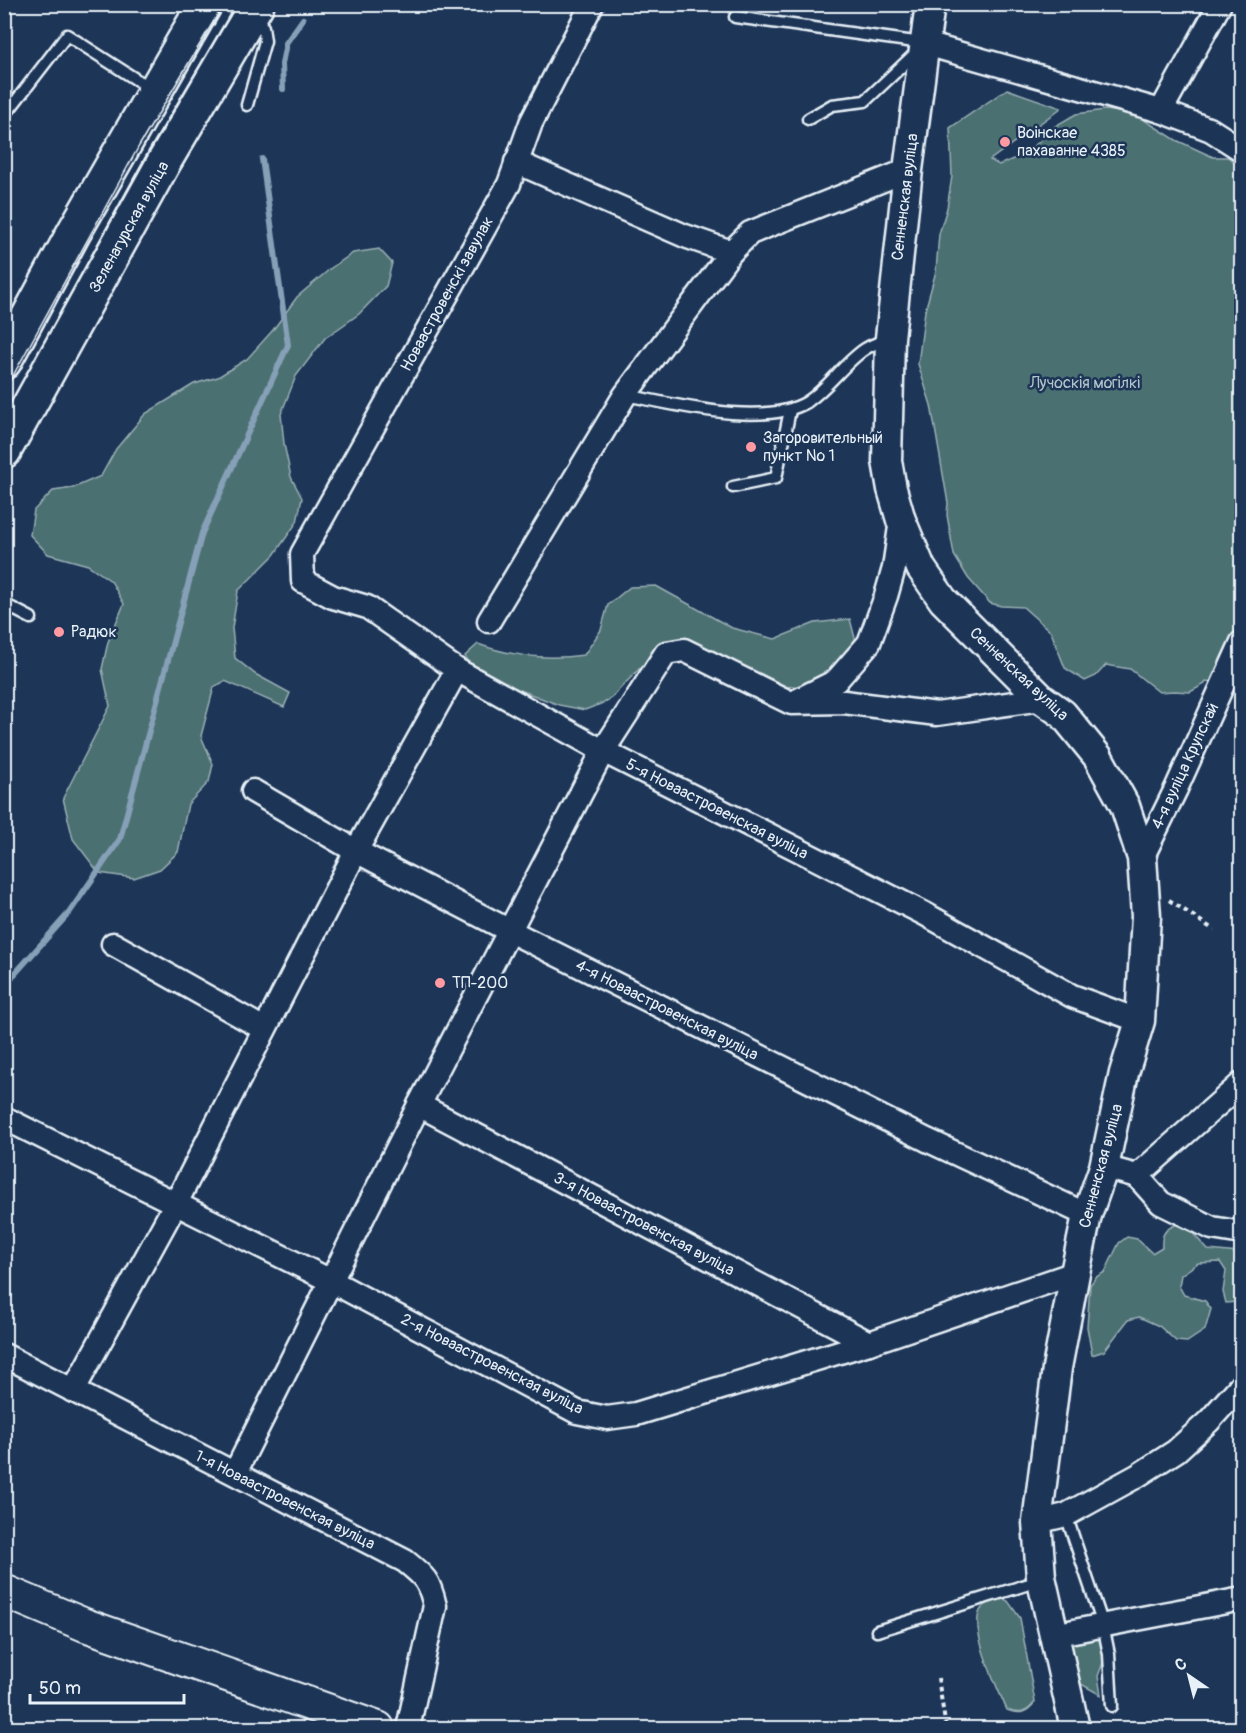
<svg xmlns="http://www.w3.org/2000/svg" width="1246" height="1733" viewBox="0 0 1246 1733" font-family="Pangolin,sans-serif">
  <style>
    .green { fill: #4c7072; stroke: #9ab0b5; stroke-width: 1.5 }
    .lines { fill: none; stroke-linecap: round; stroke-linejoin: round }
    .stream { stroke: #86a0b7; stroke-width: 6 }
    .service-casing { stroke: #e8f1f8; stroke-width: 15 }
    .minor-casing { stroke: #e8f1f8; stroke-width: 27 }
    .tertiary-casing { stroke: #e8f1f8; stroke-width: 33 }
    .secondary-casing { stroke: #e8f1f8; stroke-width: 36 }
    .primary-casing { stroke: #e8f1f8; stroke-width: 38 }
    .path { stroke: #e8f1f8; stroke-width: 4; stroke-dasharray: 4.5 4.5; stroke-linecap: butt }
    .service { stroke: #1d3557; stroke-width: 10 }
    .minor { stroke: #1d3557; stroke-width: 22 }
    .tertiary { stroke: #1d3557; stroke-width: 28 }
    .secondary { stroke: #1d3557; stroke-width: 32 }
    .primary { stroke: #1d3557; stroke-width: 33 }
    .tram { stroke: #e8f1f8; stroke-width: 1.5 }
    .poi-dot { fill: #ff9aa2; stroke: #1d3557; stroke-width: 2 }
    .labels { text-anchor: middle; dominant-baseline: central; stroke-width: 5; stroke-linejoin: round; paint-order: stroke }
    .poi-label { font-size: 16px; fill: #e8f1f8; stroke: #1d3557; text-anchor: start }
    .street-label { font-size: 16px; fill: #e8f1f8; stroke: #1d3557 }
    .park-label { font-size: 16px; fill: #b1c4c9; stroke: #1d3557 }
  </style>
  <rect width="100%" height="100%" fill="#1d3557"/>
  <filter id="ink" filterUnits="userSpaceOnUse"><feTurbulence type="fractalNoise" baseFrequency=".0167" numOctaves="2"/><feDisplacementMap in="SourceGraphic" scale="12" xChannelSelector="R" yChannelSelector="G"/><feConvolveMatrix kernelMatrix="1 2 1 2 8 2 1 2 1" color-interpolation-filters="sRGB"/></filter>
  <g filter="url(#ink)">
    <g class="green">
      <path d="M 1007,89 L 1061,108 L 990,160 L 999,165 L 1018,157 L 1039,142 L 1055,126 L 1076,114 L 1105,110 L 1135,114 L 1176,140 L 1213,157 L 1228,157 L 1241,168 L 1241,621 L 1212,682 L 1206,681 L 1205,684 L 1190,692 L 1174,691 L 1159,692 L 1130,669 L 1106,665 L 1096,676 L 1085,681 L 1065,668 L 1051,632 L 1023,607 L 1001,606 L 990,603 L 968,578 L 954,555 L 947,515 L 948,503 L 931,405 L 918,364 L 925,311 L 936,271 L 939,234 L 947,208 L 952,176 L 950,128 Z"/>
      <path d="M 379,249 L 392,263 L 386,286 L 359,314 L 325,338 L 296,376 L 281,414 L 284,444 L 291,477 L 302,498 L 297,522 L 274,555 L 238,591 L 232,628 L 235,658 L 255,674 L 290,693 L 284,707 L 225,681 L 214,687 L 201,736 L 213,764 L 209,782 L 188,804 L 178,852 L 160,869 L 134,878 L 99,873 L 73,839 L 63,798 L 110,706 L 102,669 L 108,642 L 124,604 L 111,581 L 88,565 L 48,554 L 30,535 L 34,510 L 53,491 L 73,488 L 101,476 L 116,449 L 145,414 L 194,384 L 218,377 L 247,359 L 273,330 L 297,297 L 331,268 L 353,253 Z"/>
      <path d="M 656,586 L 732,628 L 775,639 L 815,623 L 850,619 L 856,642 L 845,661 L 811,685 L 785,687 L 705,647 L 668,644 L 640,668 L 608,701 L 585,710 L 559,705 L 471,671 L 465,656 L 478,644 C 513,657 548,660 584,655 L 601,630 L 608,605 L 630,587 Z"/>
      <path d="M 1177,1224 L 1187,1227 L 1208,1250 L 1239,1253 L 1241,1255 L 1241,1298 L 1237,1302 L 1226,1303 L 1223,1292 L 1226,1271 L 1220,1262 L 1198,1263 L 1181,1275 L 1179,1286 L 1184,1295 L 1205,1301 L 1211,1309 L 1205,1330 L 1187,1342 L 1176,1341 L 1159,1326 L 1139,1317 L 1128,1320 L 1104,1351 L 1092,1355 L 1087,1327 L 1090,1285 L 1096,1277 L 1105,1272 L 1119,1243 L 1127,1237 L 1137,1239 L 1152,1253 L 1162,1247 C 1161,1234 1165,1229 1177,1224 Z"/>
      <path d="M 998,1597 L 1008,1601 L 1020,1618 L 1035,1702 C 1027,1713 1020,1715 1007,1710 C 999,1691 966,1625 982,1608 C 986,1604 993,1601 998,1597 Z"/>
      <path d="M 1091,1635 L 1103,1640 L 1106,1655 L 1098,1676 L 1101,1695 L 1081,1684 L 1068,1658 L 1067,1642 Z"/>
    </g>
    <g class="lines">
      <g class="stream">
        <path d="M 283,89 L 282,64 L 286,43 L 303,19"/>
        <path d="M 4,986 L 69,913 L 120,839 L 202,533 L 288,345 L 262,159"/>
      </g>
      <defs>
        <g id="service">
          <path d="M 735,17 L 922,43"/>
          <path d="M 247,105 L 265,41 L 263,27 L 253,18"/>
          <path d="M 9,110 L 67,35 L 151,89"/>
          <path d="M 808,119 L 832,105 L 865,101 L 919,50"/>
          <path d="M 625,395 C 673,404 764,428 807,402 C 829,387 844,363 865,349 C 871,345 880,342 887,340"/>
          <path d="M 733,487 L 776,478 L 790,410"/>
          <path d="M 4,604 L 31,618"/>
          <path d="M 1066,1515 L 1103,1625 L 1109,1654 L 1112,1706"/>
          <path d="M 877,1631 L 1042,1580"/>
        </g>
        <g id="minor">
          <path d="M 592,4 L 531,123 L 509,184 L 302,554 L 303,581 L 333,597 L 367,607 L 457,670 L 603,751 L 925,914 L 1072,996 L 1140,1021"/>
          <path d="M 926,44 L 1161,111 L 1211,130 L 1242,150"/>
          <path d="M 1161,111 L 1220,4"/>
          <path d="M 516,162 L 685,236 L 731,252 L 750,233 L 908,170"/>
          <path d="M 489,621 L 625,395 L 731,252"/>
          <path d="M 798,700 L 836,681 L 869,643 L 886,596 L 894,568 L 901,520"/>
          <path d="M 253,791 L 356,851 L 510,931 L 927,1140 L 1087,1215"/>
          <path d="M 1142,858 L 1176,789 L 1242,642"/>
          <path d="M 113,944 L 264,1029"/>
          <path d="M 419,1105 L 869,1343"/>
          <path d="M 4,1118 L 331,1281 L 577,1412 L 607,1418 L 636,1414 L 869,1343 L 1075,1273"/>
          <path d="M 1104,1167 L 1137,1176 L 1161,1203 L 1212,1228 L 1242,1233"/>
          <path d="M 1137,1176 L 1242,1083"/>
          <path d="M 4,1355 L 405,1561 C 425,1577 429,1580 435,1606 L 408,1728"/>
          <path d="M 73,1391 L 176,1203 L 356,851 L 457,670"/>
          <path d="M 235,1473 L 419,1105 L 603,751 L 666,653 L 684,650 L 791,703 L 844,702 L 937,714 L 1042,699"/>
          <path d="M 1037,1522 L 1066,1515 L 1137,1476 L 1176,1451 L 1209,1421 L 1242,1384"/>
          <path d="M 1053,1635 L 1242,1599"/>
        </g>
        <path id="tertiary" d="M 930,4 L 908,170 L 890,338 L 887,461 L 892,489 L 901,520 L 921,568 L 943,600 L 1042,699 L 1063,714 L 1098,757 L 1125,806 L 1142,858 L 1146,916 L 1140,1021 L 1124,1073 L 1104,1167 L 1087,1215 L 1075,1273 L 1057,1368 L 1037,1522 L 1041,1577 L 1075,1728"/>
        <path id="secondary" d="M 4,1591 L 85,1625 L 378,1728"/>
        <g id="primary">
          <path d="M 4,362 L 74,232 L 205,4"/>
          <path d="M 4,451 L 164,162 L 257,4"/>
        </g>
      </defs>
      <use href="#service" class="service-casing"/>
      <use href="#minor" class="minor-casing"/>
      <use href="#tertiary" class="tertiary-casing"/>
      <use href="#secondary" class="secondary-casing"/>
      <use href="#primary" class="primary-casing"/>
      <g class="path">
        <path d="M 4,486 L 10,475"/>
        <path d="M 1169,900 L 1214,930"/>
        <path d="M 938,1678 L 946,1728"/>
        <path d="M 429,1725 L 443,1728"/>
      </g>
      <use href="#service" class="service"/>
      <use href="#minor" class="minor"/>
      <use href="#tertiary" class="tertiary"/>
      <use href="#secondary" class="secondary"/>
      <use href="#primary" class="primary"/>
      <g class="tram">
        <path d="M 4,392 L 139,146 L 224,4"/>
        <path d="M 4,415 L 148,152 L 237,4"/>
      </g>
    </g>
  </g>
  <g class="poi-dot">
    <circle cx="1005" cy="142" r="6"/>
    <circle cx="751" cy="447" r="6"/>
    <circle cx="59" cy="632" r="6"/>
    <circle cx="440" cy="983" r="6"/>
  </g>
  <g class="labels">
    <g class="poi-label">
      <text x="1017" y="133">Воінскае<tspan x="1017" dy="18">пахаванне 4385</tspan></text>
      <text x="763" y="438">Загоровительный<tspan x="763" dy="18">пункт № 1</tspan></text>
      <text x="71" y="632">Радюк</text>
      <text x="452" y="983">ТП-200</text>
    </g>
    <g class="street-label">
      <text transform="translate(905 197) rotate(-83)">Сенненская вуліца</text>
      <text transform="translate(129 227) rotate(-61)">Зеленагурская вуліца</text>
      <text transform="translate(447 294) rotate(-61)">Новаастровенскі завулак</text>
      <text transform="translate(1019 674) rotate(43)">Сенненская вуліца</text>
      <text transform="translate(1185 766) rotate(-65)">4-я вуліца Крупскай</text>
      <text transform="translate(717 809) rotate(27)">5-я Новаастровенская вуліца</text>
      <text transform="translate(667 1010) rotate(27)">4-я Новаастровенская вуліца</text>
      <text transform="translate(1101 1166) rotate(-75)">Сенненская вуліца</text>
      <text transform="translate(644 1224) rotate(28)">3-я Новаастровенская вуліца</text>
      <text transform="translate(492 1364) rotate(27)">2-я Новаастровенская вуліца</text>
      <text transform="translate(285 1500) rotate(27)">1-я Новаастровенская вуліца</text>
    </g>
    <g class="park-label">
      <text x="1085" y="383">Лучоскія могілкі</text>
    </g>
  </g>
  <rect width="1246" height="1733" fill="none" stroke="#1d3557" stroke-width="24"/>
  <rect x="12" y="12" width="1222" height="1709" fill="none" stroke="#e8f1f8" stroke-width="2" filter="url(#ink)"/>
  <g transform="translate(1189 1676) rotate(325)" stroke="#1d3557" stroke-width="4.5" paint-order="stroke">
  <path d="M0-4.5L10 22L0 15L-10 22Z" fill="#e8f1f8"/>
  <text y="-9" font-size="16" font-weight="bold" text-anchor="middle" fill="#e8f1f8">С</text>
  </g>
  <path d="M30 1694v9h154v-9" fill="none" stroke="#e8f1f8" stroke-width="3"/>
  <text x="39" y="1694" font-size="18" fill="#e8f1f8" stroke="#1d3557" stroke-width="4.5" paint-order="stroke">50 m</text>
</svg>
